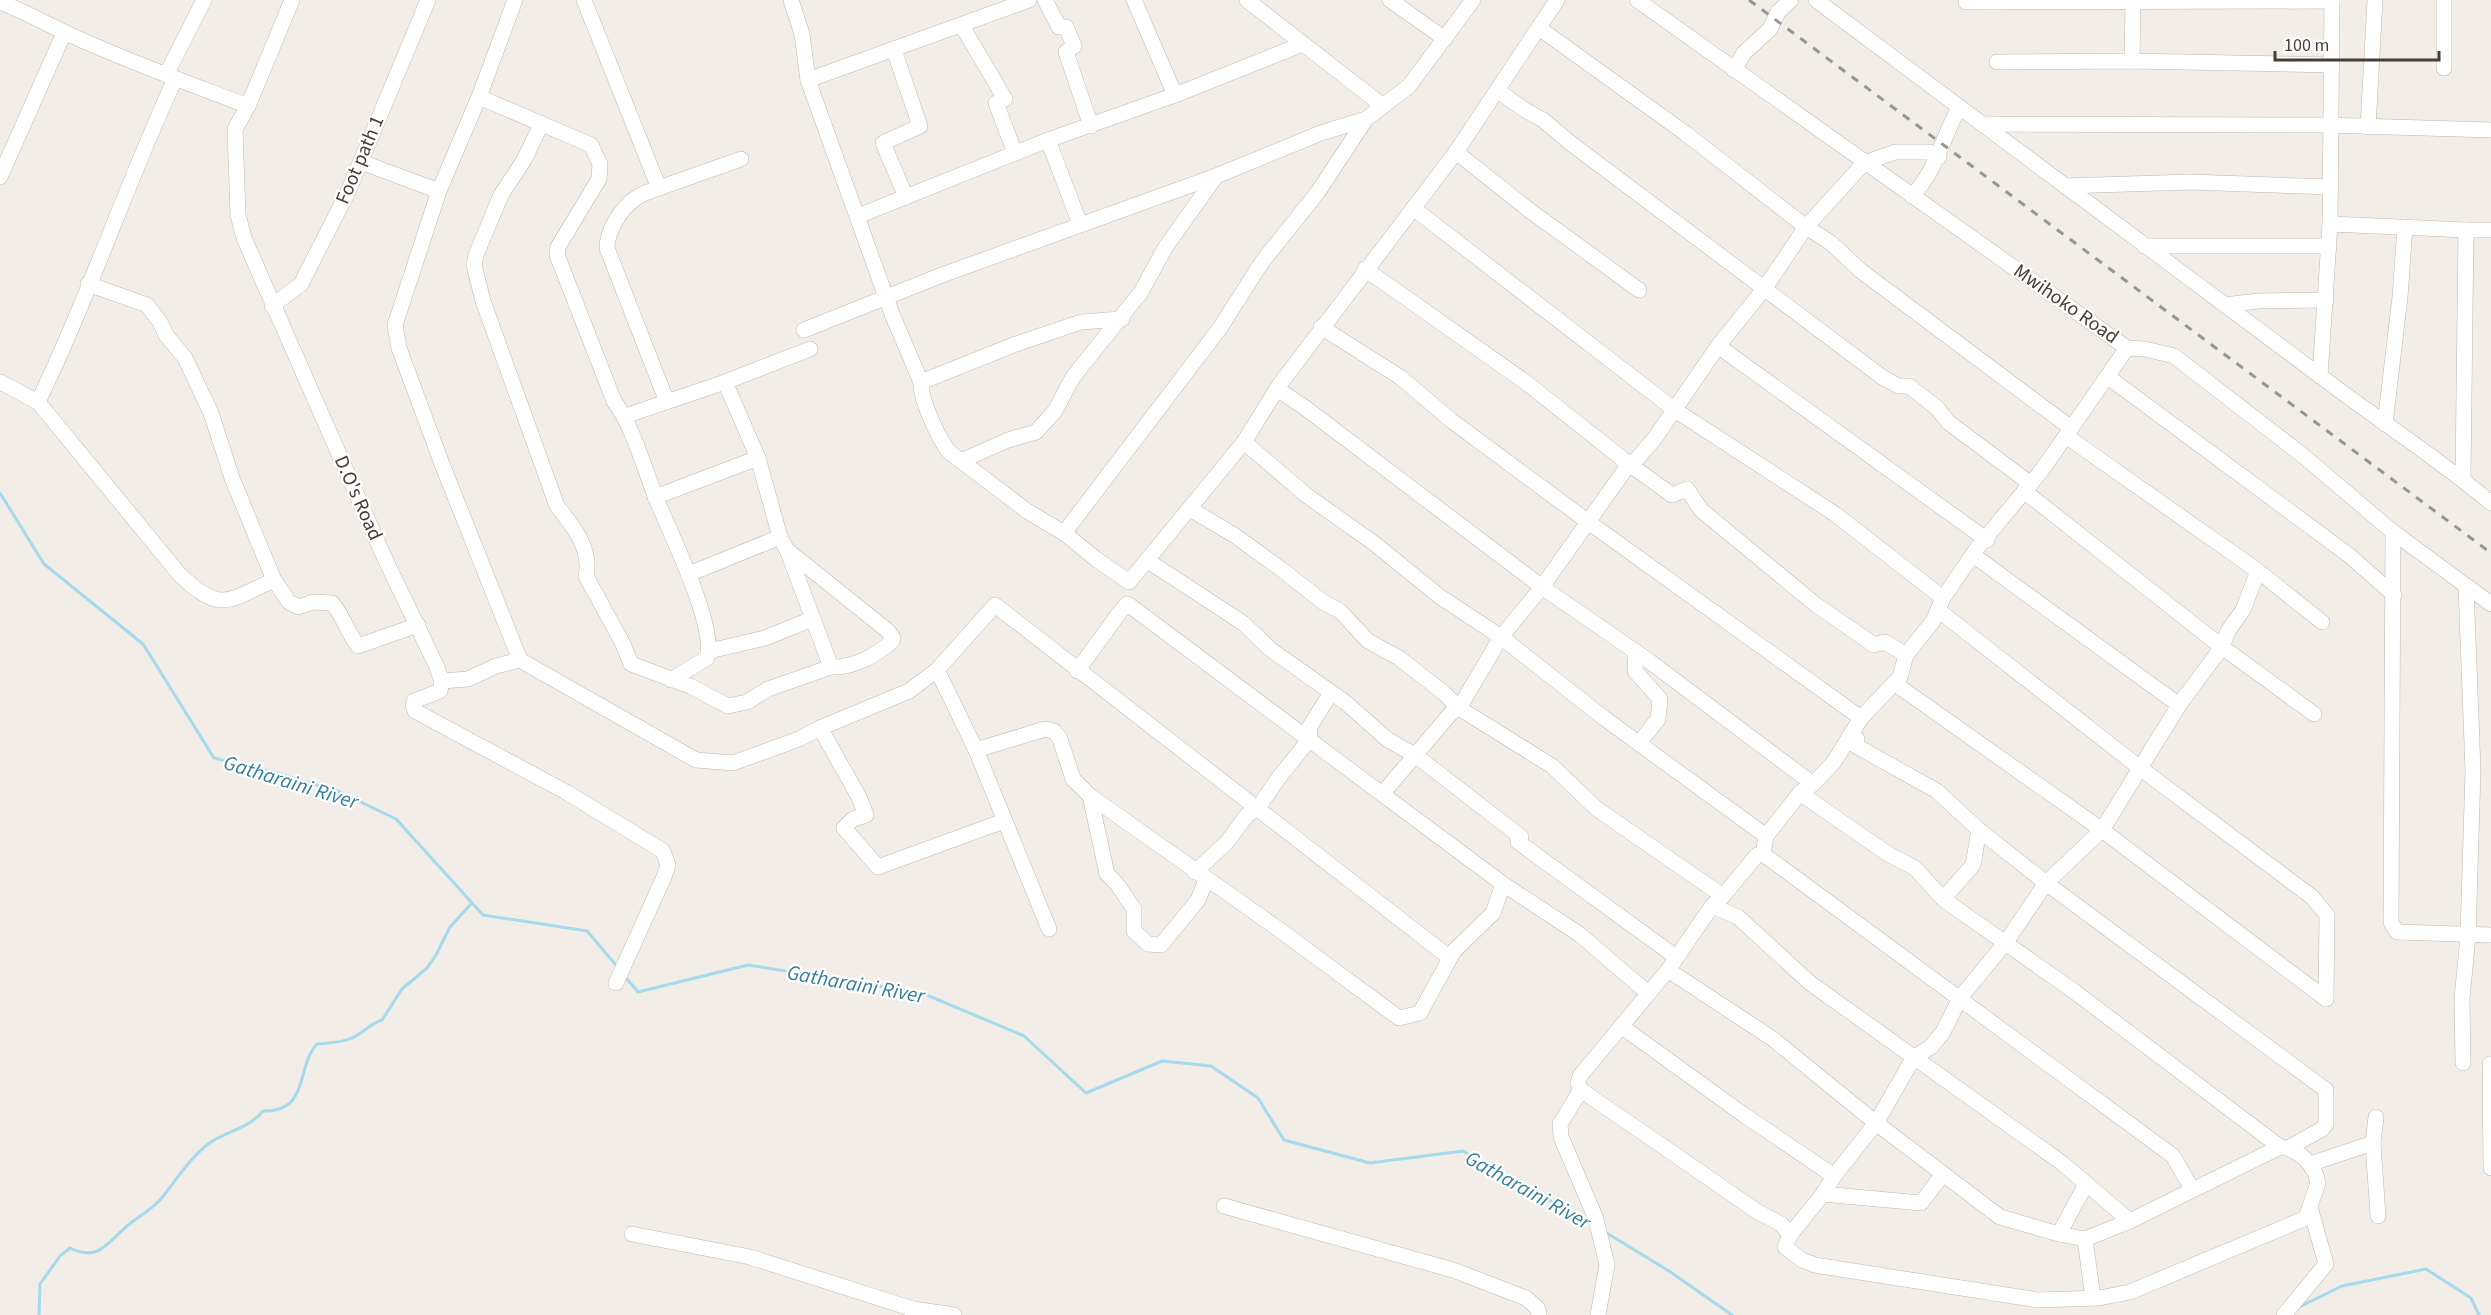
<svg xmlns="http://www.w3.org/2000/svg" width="2491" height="1315" viewBox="0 0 2491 1315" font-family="'Source Sans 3',sans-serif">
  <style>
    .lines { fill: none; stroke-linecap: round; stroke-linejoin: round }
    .stream { stroke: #a5d9ed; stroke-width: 3 }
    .minor-casing { stroke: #c0b7ac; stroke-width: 16 }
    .minor { stroke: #fff; stroke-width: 15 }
    .rail { stroke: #959595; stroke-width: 3; stroke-dasharray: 8 8; stroke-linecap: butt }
    .labels { text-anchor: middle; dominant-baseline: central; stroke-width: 4.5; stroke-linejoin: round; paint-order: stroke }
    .street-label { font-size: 20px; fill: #453d36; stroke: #fff }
    .water-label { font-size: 21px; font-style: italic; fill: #307d9d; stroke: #fff }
  </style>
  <rect width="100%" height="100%" fill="#f2ede6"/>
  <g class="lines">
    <g class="stream">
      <path d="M 0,493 L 44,564 L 143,644 L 214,758 L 273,772 L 340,792 L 396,819 L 483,915 L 587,931 L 615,964"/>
      <path d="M 627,979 L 638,992 L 748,965 L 922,993 L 1024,1036 L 1086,1093 L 1162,1061 L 1211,1066 L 1258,1098 L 1284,1140 L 1370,1163 L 1463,1151 L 1591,1224"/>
      <path d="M 1605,1232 L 1669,1271 L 1732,1315"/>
      <path d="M 2299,1307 L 2342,1286 L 2426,1269 L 2471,1298 L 2479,1315"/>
      <path d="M 39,1315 L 40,1284 L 60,1256 L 70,1248 C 99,1262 107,1243 127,1226 C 138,1217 151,1210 160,1200 C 176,1181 188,1160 208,1144 C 227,1130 247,1130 263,1111 C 311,1111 295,1068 317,1044 C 329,1043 341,1043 352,1038 C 364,1033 369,1024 382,1020 L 402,989 L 427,968 L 436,955 L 450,927 L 472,903"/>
    </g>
    <defs>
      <g id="minor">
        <path d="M 292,0 L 248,106 L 235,129 L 238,215 L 244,238 L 385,559 L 436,665 L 442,681 L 440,691 L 414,701 L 413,705 L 415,711 L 566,792 L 663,851 L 668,865 L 664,877 L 616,983"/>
        <path d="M 515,0 L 479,97 L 439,191 L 395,325 L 399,348 L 442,464 L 520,660"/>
        <path d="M 584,0 L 659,188 C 652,191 642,193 636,198 C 621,208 607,231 607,248 L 667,402"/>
        <path d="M 791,0 L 802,34 L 808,80 L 892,314 L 921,382 C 920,400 938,436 948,451 L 1027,511 L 1064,533 L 1096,559 L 1129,582 L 1244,442 L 1280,384 L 1456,152 L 1557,0"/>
        <path d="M 1045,0 L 1059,27 L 1066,27 L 1074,46 L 1066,52 L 1091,126"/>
        <path d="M 1134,0 L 1175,95"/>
        <path d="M 1247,0 L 1383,106"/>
        <path d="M 1390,0 L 1445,39"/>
        <path d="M 1637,0 L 2127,348 L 2145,349 L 2174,356 L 2301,454 L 2393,532 L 2491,604"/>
        <path d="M 1816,0 C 1986,128 2157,253 2327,381 C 2381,422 2439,459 2491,503"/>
        <path d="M 0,2 C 29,13 55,29 84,41 C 138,65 193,85 248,106"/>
        <path d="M 1966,2 L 2332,1"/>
        <path d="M 962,26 L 1005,99 L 996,103 L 1015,153"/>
        <path d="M 1539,28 L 1685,133 L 1806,227 L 1831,243 L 1861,271 L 2071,428"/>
        <path d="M 894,50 L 920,126 L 883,143 L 906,197"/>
        <path d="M 2132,61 L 2133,0"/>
        <path d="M 1997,62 L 2132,61 L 2332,65"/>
        <path d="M 2444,68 L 2444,0"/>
        <path d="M 1734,70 L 1744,53 L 1770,29 L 1778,12 L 1791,0"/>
        <path d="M 166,75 L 204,0"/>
        <path d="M 808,80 L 1029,0"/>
        <path d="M 1498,91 L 1525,110 L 1543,120 L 1573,145 L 1882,377 L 1898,386 L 1909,386 L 1937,408 L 1948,422 L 2031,484"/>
        <path d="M 479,97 L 591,145 L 600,164 L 599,179 L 558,247 L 557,255 L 614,401 C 634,429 643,465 656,498 C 669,531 717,626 707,658 L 671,680"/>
        <path d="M 1983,124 L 2325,125 L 2491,130"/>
        <path d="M 541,125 L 524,160 L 501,195 L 476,255 L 474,265 L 483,301 L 557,506 C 573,526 592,549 586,576 L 623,644 L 631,664 L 690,686 L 728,706 L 747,702 L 768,689 L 831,667 C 853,668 876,656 892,641 L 893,638 L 888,631 L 787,550 L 780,537 L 758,458 L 725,382"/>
        <path d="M 2368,127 L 2375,0"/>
        <path d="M 1048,140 L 1080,224"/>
        <path d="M 1456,152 L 1529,210 L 1639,290"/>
        <path d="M 361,162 L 439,191"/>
        <path d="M 0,177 L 64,33"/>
        <path d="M 2065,186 L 2190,182 L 2331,187"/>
        <path d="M 659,188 L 741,159"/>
        <path d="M 1912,196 C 1938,168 1941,140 1959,108"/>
        <path d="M 1413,208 L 1675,410 L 1835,514 L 1943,598"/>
        <path d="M 858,216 L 1048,140 L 1175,95 L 1303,44"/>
        <path d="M 2330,224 L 2466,230"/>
        <path d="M 2144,246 L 2329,246"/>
        <path d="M 1365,269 L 1524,381 L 1629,464 L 1672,495 L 1687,489 L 1701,510 L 1815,604 L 1874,645 L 1885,642 L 1906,655"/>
        <path d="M 88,284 L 147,305 L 160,322 L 166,335 L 185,358 L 211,413 L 232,478 L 274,580 L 289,602 L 298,607 L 313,602 L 332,603 C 343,615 347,632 358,646 L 418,625"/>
        <path d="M 2225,305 L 2258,301 L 2326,300"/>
        <path d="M 272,306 L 301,284 L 307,272 L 348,192 L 428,0"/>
        <path d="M 1321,327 L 1400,377 L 1452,421 L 1587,521 L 1861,718"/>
        <path d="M 804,330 L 942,275 L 1216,176 L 1321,133 L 1366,119 L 1409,86 L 1473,0"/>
        <path d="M 1718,346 L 1987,540"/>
        <path d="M 2320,376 L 2330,224 L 2332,0"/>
        <path d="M 2108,377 L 2350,556 L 2394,595"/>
        <path d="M 0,382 L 38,402 L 180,575 C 222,614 227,601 274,580"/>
        <path d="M 921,382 L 1016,344 L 1081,322 L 1122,319"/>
        <path d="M 1277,389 L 1304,407 L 1542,587 L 1649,661 L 1813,784"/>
        <path d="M 38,402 C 89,296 126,185 175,79"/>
        <path d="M 625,416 L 725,382 L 810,349"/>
        <path d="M 2385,424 L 2400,297 L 2405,227"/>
        <path d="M 2066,436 L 2258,571 L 2322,622"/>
        <path d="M 1244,442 L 1306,495 L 1375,544 L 1439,596 L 1501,637 L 1604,718 L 1766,836"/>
        <path d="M 961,461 L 1008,440 L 1036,432 L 1046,421 L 1055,411 L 1073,377 L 1141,292 L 1165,248 L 1216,176"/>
        <path d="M 2463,478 L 2466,230 L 2491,230"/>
        <path d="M 2024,491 L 2222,647 L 2314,714"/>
        <path d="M 655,497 L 758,458"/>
        <path d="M 1190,509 L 1234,535 L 1281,569 L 1323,602 L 1340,611 L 1368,641 L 1399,658 L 1444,693 L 1459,708 L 1552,766 L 1597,809 L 1723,896"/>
        <path d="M 2393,532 L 2391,922 L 2397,932 L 2491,935"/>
        <path d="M 1064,533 L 1220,328 L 1262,262 L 1318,192 L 1366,119"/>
        <path d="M 788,552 L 831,667"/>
        <path d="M 1973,555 L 2179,705"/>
        <path d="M 1148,561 L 1243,623 L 1270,649 L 1345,702 L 1388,740 L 1415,755 L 1521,837 L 1518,842 L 1676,957"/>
        <path d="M 689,574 L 780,537"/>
        <path d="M 1938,610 L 2140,768 L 2312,897 L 2327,915 L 2326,999"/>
        <path d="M 709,651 L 765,638 L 812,619"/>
        <path d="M 1636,652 L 1635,671 L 1660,699 L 1658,719 L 1639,743"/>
        <path d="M 937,670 L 976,750 L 1045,729 L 1054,731 L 1060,739 L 1073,779 L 1090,796 L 1277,928 L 1399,1018 L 1420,1013 L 1454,951 L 1493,913 L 1503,884"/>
        <path d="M 1077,671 L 1120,612 L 1127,604 L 1129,605 L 1382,794 L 1452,712 L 1459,708 L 1501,637 L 1542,587 L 1629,464 L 1637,459 L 1655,438 L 1718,346 L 1764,289 L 1806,227 L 1864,163 L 1895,152 L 1929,152 L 1939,157"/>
        <path d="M 442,681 L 468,679 L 496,666 L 520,660 L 696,760 L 733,763 L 799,739 L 820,728 L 909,691 L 937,670 L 995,605 L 1450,958"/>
        <path d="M 1894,683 L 2102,830 L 2326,999"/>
        <path d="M 820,728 L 859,797 L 866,815 L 853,819 L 844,828 L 878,867 L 1004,821"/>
        <path d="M 1850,735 L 1857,739 L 1856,746 L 1937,791 L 1979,830 L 2046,883 L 2326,1090 L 2326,1124 L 2322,1129 L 2290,1147"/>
        <path d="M 976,750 L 1049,929"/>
        <path d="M 1800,793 L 1888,854 L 1915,868 L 1943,899 L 2075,992 L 2280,1147"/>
        <path d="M 1382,794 L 1503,884 L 1579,934 L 1648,993"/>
        <path d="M 1090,796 L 1107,874 L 1117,884 L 1134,909 L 1134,931 L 1148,944 L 1161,945 L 1198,900 L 1206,880"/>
        <path d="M 1763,854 L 2173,1156 L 2192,1189"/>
        <path d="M 1195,872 L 1227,842 L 1247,815 L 1258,808 L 1277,780 L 1309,740 L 1310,726 L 1331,693"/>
        <path d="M 1943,899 L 1973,865 L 1979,830"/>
        <path d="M 1712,906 L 1738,917 L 1810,983 L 2062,1163 L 2130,1221 L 2280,1147 C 2298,1148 2315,1165 2318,1183 L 2306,1218 L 2130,1292 L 2099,1298 L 2038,1300 L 1815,1265 L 1802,1260 L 1785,1247 L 1790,1235 L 1781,1224 L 1758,1212 L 1581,1090 L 1578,1083 L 1580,1076 L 1668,970 L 1712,906 L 1723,896 L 1757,855 L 1763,854 L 1766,836 L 1800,793 L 1813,784 L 1834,762 L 1861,718 L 1900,677 L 1906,655 L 1933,621 L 1943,598 L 1952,585 L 1978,547 L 2042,470 L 2127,348"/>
        <path d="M 1668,970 L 1773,1039 L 1876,1123 L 2000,1217 L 2059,1234 L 2085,1239 L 2130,1221"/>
        <path d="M 1621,1026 L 1744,1115 L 1834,1176"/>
        <path d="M 2463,1063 L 2462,999 L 2468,936 L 2473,770 L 2466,587"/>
        <path d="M 2490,1064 L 2491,1168"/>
        <path d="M 1581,1090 L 1560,1124 L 1561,1137 L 1596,1219 L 1607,1265 L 1598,1315"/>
        <path d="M 2376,1117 L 2373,1143 L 2378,1216"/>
        <path d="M 2310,1164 L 2373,1143"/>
        <path d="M 1823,1194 L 1921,1203 L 1943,1174"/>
        <path d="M 1224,1206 L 1453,1270 L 1526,1298 L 1538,1309 L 1539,1315"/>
        <path d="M 632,1234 L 750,1257 L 913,1309 L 912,1315"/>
        <path d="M 2059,1234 L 2086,1184"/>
        <path d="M 1790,1235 L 1823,1194 L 1834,1176 L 1876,1123 L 1914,1057 L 1931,1047 L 1943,1032 L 1960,998 L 2006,942 L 2046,883 L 2102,830 L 2179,705 L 2222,647 L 2228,631 L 2243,610 L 2258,571"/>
        <path d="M 2085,1239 L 2093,1298"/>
        <path d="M 913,1309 L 954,1315"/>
        <path d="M 2284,1315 L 2326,1264 L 2310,1207"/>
      </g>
    </defs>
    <use href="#minor" class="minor-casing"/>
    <use href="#minor" class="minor"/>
    <path class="rail" d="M 1749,0 L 2491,553"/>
  </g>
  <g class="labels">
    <g class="street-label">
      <text transform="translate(360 160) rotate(-67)">Foot path 1</text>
      <text transform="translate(2066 304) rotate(35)">Mwihoko Road</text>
      <text transform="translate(358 498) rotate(66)">D.O's Road</text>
    </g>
    <g class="water-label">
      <text transform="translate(291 782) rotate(17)">Gatharaini River</text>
      <text transform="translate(856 984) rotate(10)">Gatharaini River</text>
      <text transform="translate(1528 1190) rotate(29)">Gatharaini River</text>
    </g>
  </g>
  <path d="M2275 51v9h164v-9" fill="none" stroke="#453d36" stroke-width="3"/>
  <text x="2284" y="51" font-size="18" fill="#453d36" stroke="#ffffff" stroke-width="4.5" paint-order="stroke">100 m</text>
</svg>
